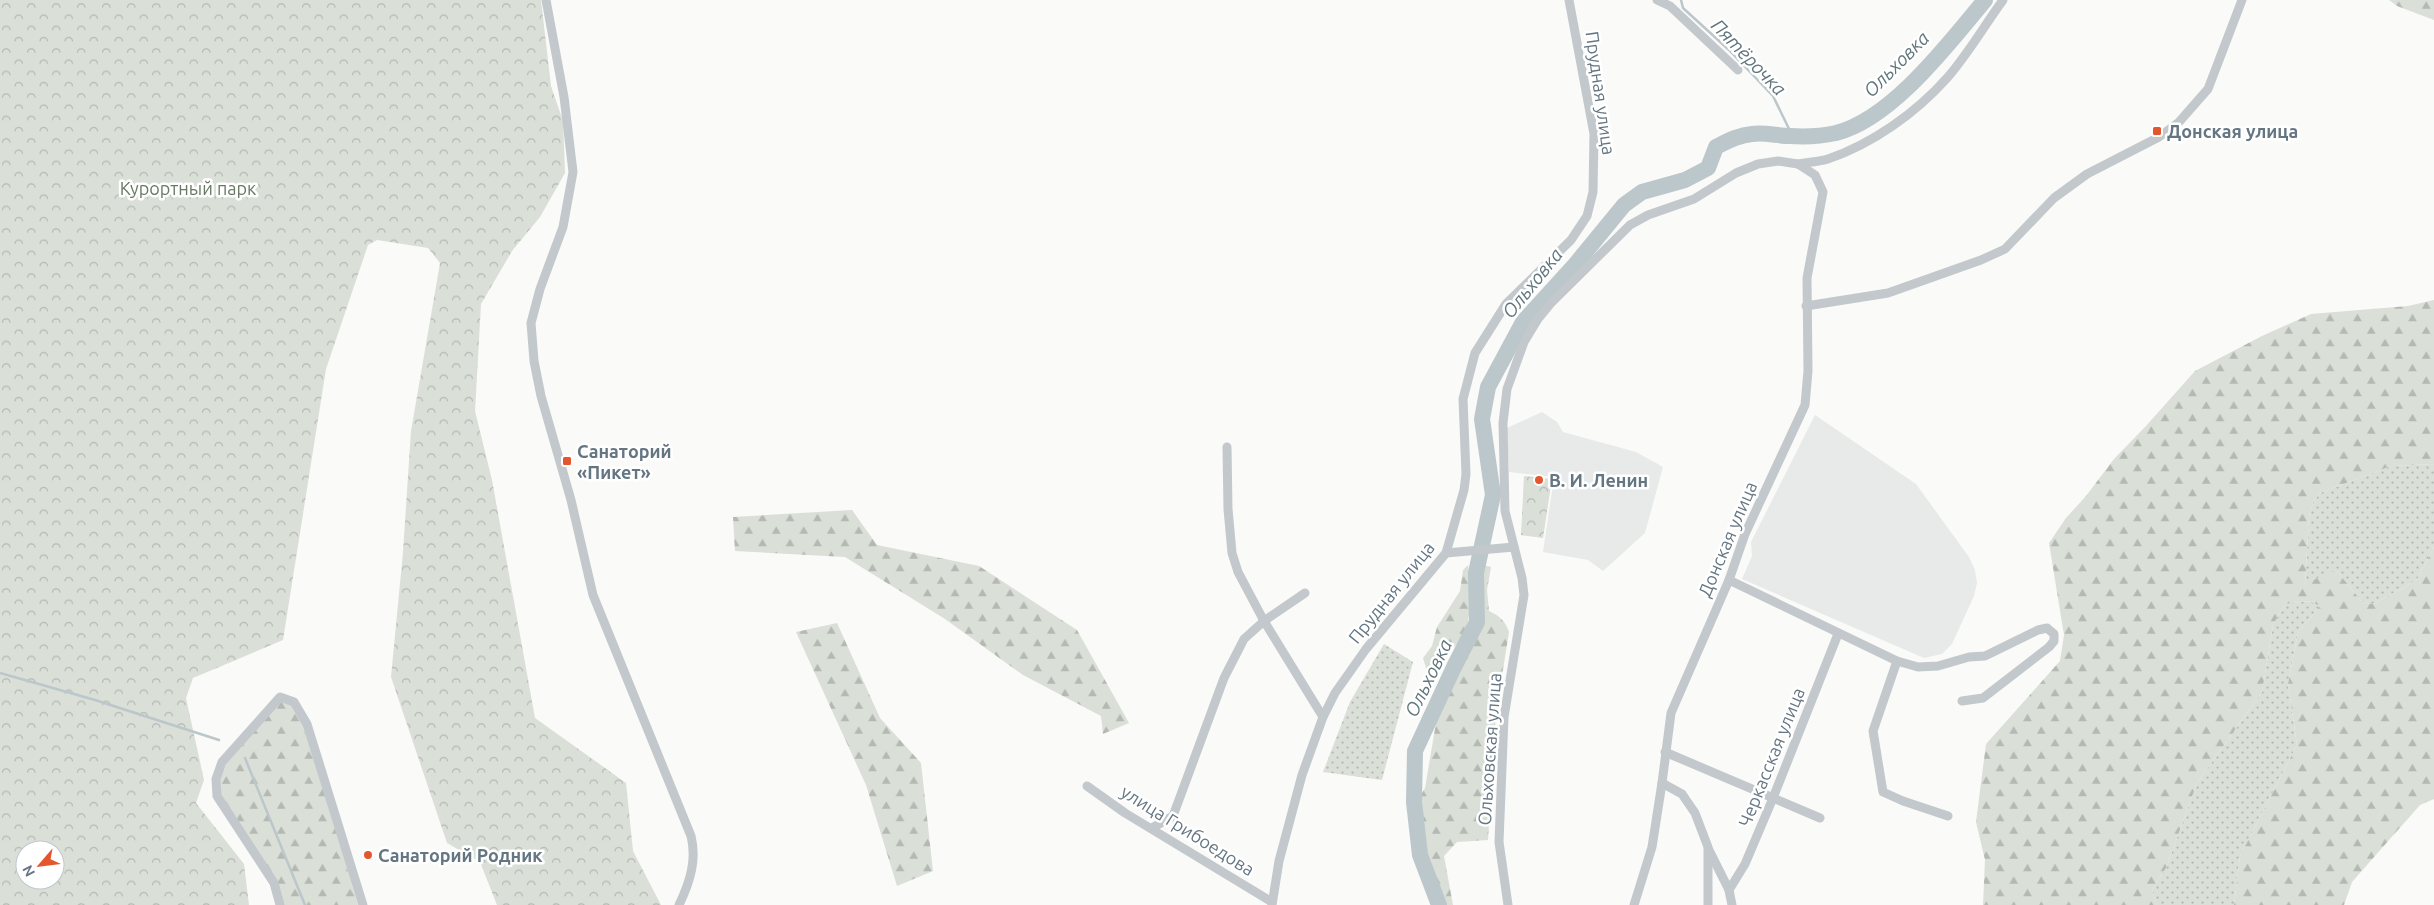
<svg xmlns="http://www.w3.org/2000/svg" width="2434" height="905" viewBox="0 0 2434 905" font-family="Ubuntu,sans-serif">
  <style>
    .built { fill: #e8e9e9 }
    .grass { fill: url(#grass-dots) }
    .forest { fill: url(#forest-firs) }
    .park { fill: url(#park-crowns); fill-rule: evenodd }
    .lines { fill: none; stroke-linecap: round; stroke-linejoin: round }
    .stream { stroke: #bbc7cb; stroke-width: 2.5 }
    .river { stroke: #bbc7cb; stroke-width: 16 }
    .minor { stroke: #c3c8cc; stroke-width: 9 }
    .poi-dot { fill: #e4572e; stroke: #fff; stroke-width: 2 }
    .labels { text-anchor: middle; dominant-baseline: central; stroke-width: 5; stroke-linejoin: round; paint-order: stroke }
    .street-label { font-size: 18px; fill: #657683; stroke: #fff }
    .poi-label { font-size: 18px; font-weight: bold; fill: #657683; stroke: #fff; text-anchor: start }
    .park-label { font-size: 18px; fill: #687a64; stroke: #fff }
    .water-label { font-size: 19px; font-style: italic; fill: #60757c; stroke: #fff }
  </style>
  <defs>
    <pattern id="grass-dots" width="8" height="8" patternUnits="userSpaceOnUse" patternTransform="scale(1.25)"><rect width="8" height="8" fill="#dadfd7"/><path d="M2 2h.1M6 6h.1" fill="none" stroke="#b4b9b4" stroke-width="1.8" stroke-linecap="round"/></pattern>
    <pattern id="forest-firs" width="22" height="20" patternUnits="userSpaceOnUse" patternTransform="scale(1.25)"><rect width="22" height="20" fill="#dadfd7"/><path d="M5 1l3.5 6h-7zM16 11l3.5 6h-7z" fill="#b4b9b4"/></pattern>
    <pattern id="park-crowns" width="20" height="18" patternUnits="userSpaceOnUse" patternTransform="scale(1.25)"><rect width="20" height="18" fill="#dadfd7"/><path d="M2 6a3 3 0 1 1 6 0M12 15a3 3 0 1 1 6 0" fill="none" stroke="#b4b9b4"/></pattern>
  </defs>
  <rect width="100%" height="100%" fill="#fafaf8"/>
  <g class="built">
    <path d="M 1542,412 L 1557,422 L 1563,432 L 1636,452 L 1663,467 L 1645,533 L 1603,571 L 1588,560 L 1543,552 L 1554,477 L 1509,472 L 1507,428 Z"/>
    <path d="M 1815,415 L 1916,484 L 1969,557 L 1975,570 L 1977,583 L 1974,596 L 1952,644 L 1942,654 L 1924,658 L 1742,579 L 1752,556 L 1751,542 Z"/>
  </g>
  <g class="grass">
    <path d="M 2434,464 L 2434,547 L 2417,580 L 2374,604 L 2362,602 L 2337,571 L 2305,586 L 2309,516 L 2313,502 L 2320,493 L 2391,466 Z"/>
    <path d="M 2309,601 L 2320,606 L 2298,633 L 2288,684 L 2297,745 L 2240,856 L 2234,905 L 2157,905 L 2152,890 L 2166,868 L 2197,783 L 2262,692 L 2273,625 L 2285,604 Z"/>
    <path d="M 1384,644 L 1413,662 L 1382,780 L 1323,772 L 1350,702 Z"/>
  </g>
  <g class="forest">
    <path d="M 2389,0 L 2434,0 L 2434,20 L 2397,6 Z"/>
    <path d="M 2434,300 L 2434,464 L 2391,466 L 2320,493 L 2313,502 L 2309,516 L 2305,585 L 2326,573 L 2337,571 L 2362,602 L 2374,604 L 2417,580 L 2434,547 L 2434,799 L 2420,805 L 2352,882 L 2344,905 L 2234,905 L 2240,856 L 2297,745 L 2288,684 L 2298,633 L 2320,606 L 2309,601 L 2285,604 L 2273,625 L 2262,692 L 2197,783 L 2166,868 L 2152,890 L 2157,905 L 1983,905 L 1985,860 L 1976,822 L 1986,744 L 2060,661 L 2064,635 L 2049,543 L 2066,518 L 2086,496 L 2114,459 L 2146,426 L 2195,371 L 2262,336 L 2311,314 L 2408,306 Z"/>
    <path d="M 852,510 L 877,545 L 979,566 L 1077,630 L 1129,723 L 1103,734 L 1101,716 L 1023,675 L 945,619 L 845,557 L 735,551 L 733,517 Z"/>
    <path d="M 1468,565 L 1472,598 L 1467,627 L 1458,643 L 1448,653 L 1434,672 L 1427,671 L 1423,658 L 1432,646 L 1437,627 L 1460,591 L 1463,570 Z"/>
    <path d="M 1482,565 L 1491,567 L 1487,590 L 1489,611 C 1500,616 1505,621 1509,632 L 1496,713 L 1488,840 L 1457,842 L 1444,856 L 1453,905 L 1432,905 L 1430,898 L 1436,886 L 1424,853 L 1418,800 L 1425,788 L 1437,717 L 1481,629 Z"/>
    <path d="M 837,623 L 880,718 L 921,763 L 933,871 L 897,886 L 866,785 L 796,632 Z"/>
    <path d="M 281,701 L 291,705 L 305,725 L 358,905 L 283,905 L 221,796 L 220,779 L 227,762 Z"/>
  </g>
  <g class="park">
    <path d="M 0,0 L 541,0 L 551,86 L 563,121 L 565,173 L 540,217 L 512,251 L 481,304 L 475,411 L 492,480 L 535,718 L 626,783 L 633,851 L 661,905 L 497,905 L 480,862 L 447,843 L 391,677 L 403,552 L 411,431 L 440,263 L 428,248 L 377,240 L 368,245 L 326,369 L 283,640 L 193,678 L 186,698 L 204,780 L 196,803 L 244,864 L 249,905 L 0,905 ZM 25,850 L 55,850 L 55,880 L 25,880 Z"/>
    <path d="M 1524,476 L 1552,479 L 1543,538 L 1521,535 Z"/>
  </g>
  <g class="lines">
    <g class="stream">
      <path d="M 1681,0 L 1683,8 L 1729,50 L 1773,96 L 1793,137"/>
      <path d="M 0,673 L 95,700 L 219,740"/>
      <path d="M 245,758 L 305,905"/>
    </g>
    <path class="river" d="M 1439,905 L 1420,855 L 1414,802 L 1415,751 L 1454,667 L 1477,622 L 1476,573 L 1493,495 L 1482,419 L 1488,387 L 1523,322 L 1574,266 L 1624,205 L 1642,192 L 1685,180 L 1708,168 L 1716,147 C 1728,141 1739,135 1752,134 C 1764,132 1778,136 1790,136 C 1804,137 1822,136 1836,133 C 1892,119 1949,43 1985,0"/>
    <g class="minor">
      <path d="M 546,0 L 564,97 L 573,172 L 563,227 L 540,289 L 531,323 L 534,361 L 541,396 L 571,500 L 593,595 L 691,836 C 697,860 690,882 679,905"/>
      <path d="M 1657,0 L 1670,6 L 1738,70"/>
      <path d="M 1798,164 C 1808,162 1819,162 1828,159 C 1872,144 1916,113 1947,78 C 1968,54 1984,26 2003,0"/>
      <path d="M 1806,306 L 1888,293 L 1981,260 L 2005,249 L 2054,198 L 2087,174 L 2159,137 L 2179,122 L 2208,89 L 2242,0"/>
      <path d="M 1227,447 L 1228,509 L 1232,553 L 1238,572 L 1264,621 L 1323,717"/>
      <path d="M 1446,553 L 1514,547"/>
      <path d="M 1729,580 L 1897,661 L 1918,667 L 1938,666 L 1969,657 L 1985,656 L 2038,630 L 2047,628 L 2054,634 L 2054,641 L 2049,647 L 1983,698 L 1962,701"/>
      <path d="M 1897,661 L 1873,731 L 1883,792 L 1903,801 L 1948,816"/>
      <path d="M 1665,752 L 1820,818"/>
      <path d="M 1087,786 L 1125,813 L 1272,902"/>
      <path d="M 1152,828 L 1173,816 L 1224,678 L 1244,639 L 1264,621 L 1305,593"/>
      <path d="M 1709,850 L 1729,890 L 1732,905"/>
      <path d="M 1729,890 L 1745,864 L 1773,798 L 1838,634"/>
      <path d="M 280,905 L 274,883 L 217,796 L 216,779 L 222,762 L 280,697 L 294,702 L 307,724 L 363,905"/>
      <path d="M 1272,905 L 1279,861 L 1290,820 L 1302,775 L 1323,717 L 1335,693 L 1366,649 L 1446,553 L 1464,490 L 1466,474 L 1463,399 L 1475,353 L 1506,304 L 1571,240 L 1587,216 L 1593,192 L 1594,134 L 1569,0"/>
      <path d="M 1508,905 L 1499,842 L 1504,717 L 1524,595 L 1522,578 L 1505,511 L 1503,423 L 1507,389 L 1524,342 L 1538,319 L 1552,302 L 1630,225 L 1648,215 L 1694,199 L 1736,173 L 1758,164 L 1778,161 L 1798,164 L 1815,175 L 1823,192 L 1807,278 L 1808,371 L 1805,405 L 1745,534 L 1729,580 L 1671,713 L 1662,783 L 1682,794 L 1695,813 L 1708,847 L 1708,905"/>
      <path d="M 1634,905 L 1652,847 L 1662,783"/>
    </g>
  </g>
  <g class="poi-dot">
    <rect x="2152" y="126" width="10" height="10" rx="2.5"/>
    <rect x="562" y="456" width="10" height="10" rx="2.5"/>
    <circle cx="1539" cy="480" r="5"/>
    <circle cx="368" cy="855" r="5"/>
  </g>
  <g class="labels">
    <g class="street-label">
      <text transform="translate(1601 93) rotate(82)">Прудная улица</text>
      <text transform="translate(1727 539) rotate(-67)">Донская улица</text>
      <text transform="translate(1391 592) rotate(-51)">Прудная улица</text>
      <text transform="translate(1489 749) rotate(-86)">Ольховская улица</text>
      <text transform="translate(1771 757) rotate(-68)">Черкасская улица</text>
      <text transform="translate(1188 830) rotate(32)">улица Грибоедова</text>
    </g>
    <g class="poi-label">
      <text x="2167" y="131">Донская улица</text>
      <text x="577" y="451">Санаторий<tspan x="577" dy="21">«Пикет»</tspan></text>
      <text x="1549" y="480">В. И. Ленин</text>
      <text x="378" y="855">Санаторий Родник</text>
    </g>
    <g class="park-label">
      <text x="188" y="188">Курортный парк</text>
    </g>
    <g class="water-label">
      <text transform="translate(1749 57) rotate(46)">Пятёрочка</text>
      <text transform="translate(1896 64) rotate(-45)">Ольховка</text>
      <text transform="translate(1532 283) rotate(-51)">Ольховка</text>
      <text transform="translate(1428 678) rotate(-64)">Ольховка</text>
    </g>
  </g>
  <g transform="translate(40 865) rotate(242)"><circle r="24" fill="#ffffff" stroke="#c1c8cd"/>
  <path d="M0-4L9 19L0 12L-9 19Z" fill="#e4572e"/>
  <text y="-8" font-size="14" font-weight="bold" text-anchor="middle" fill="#657683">N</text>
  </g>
</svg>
